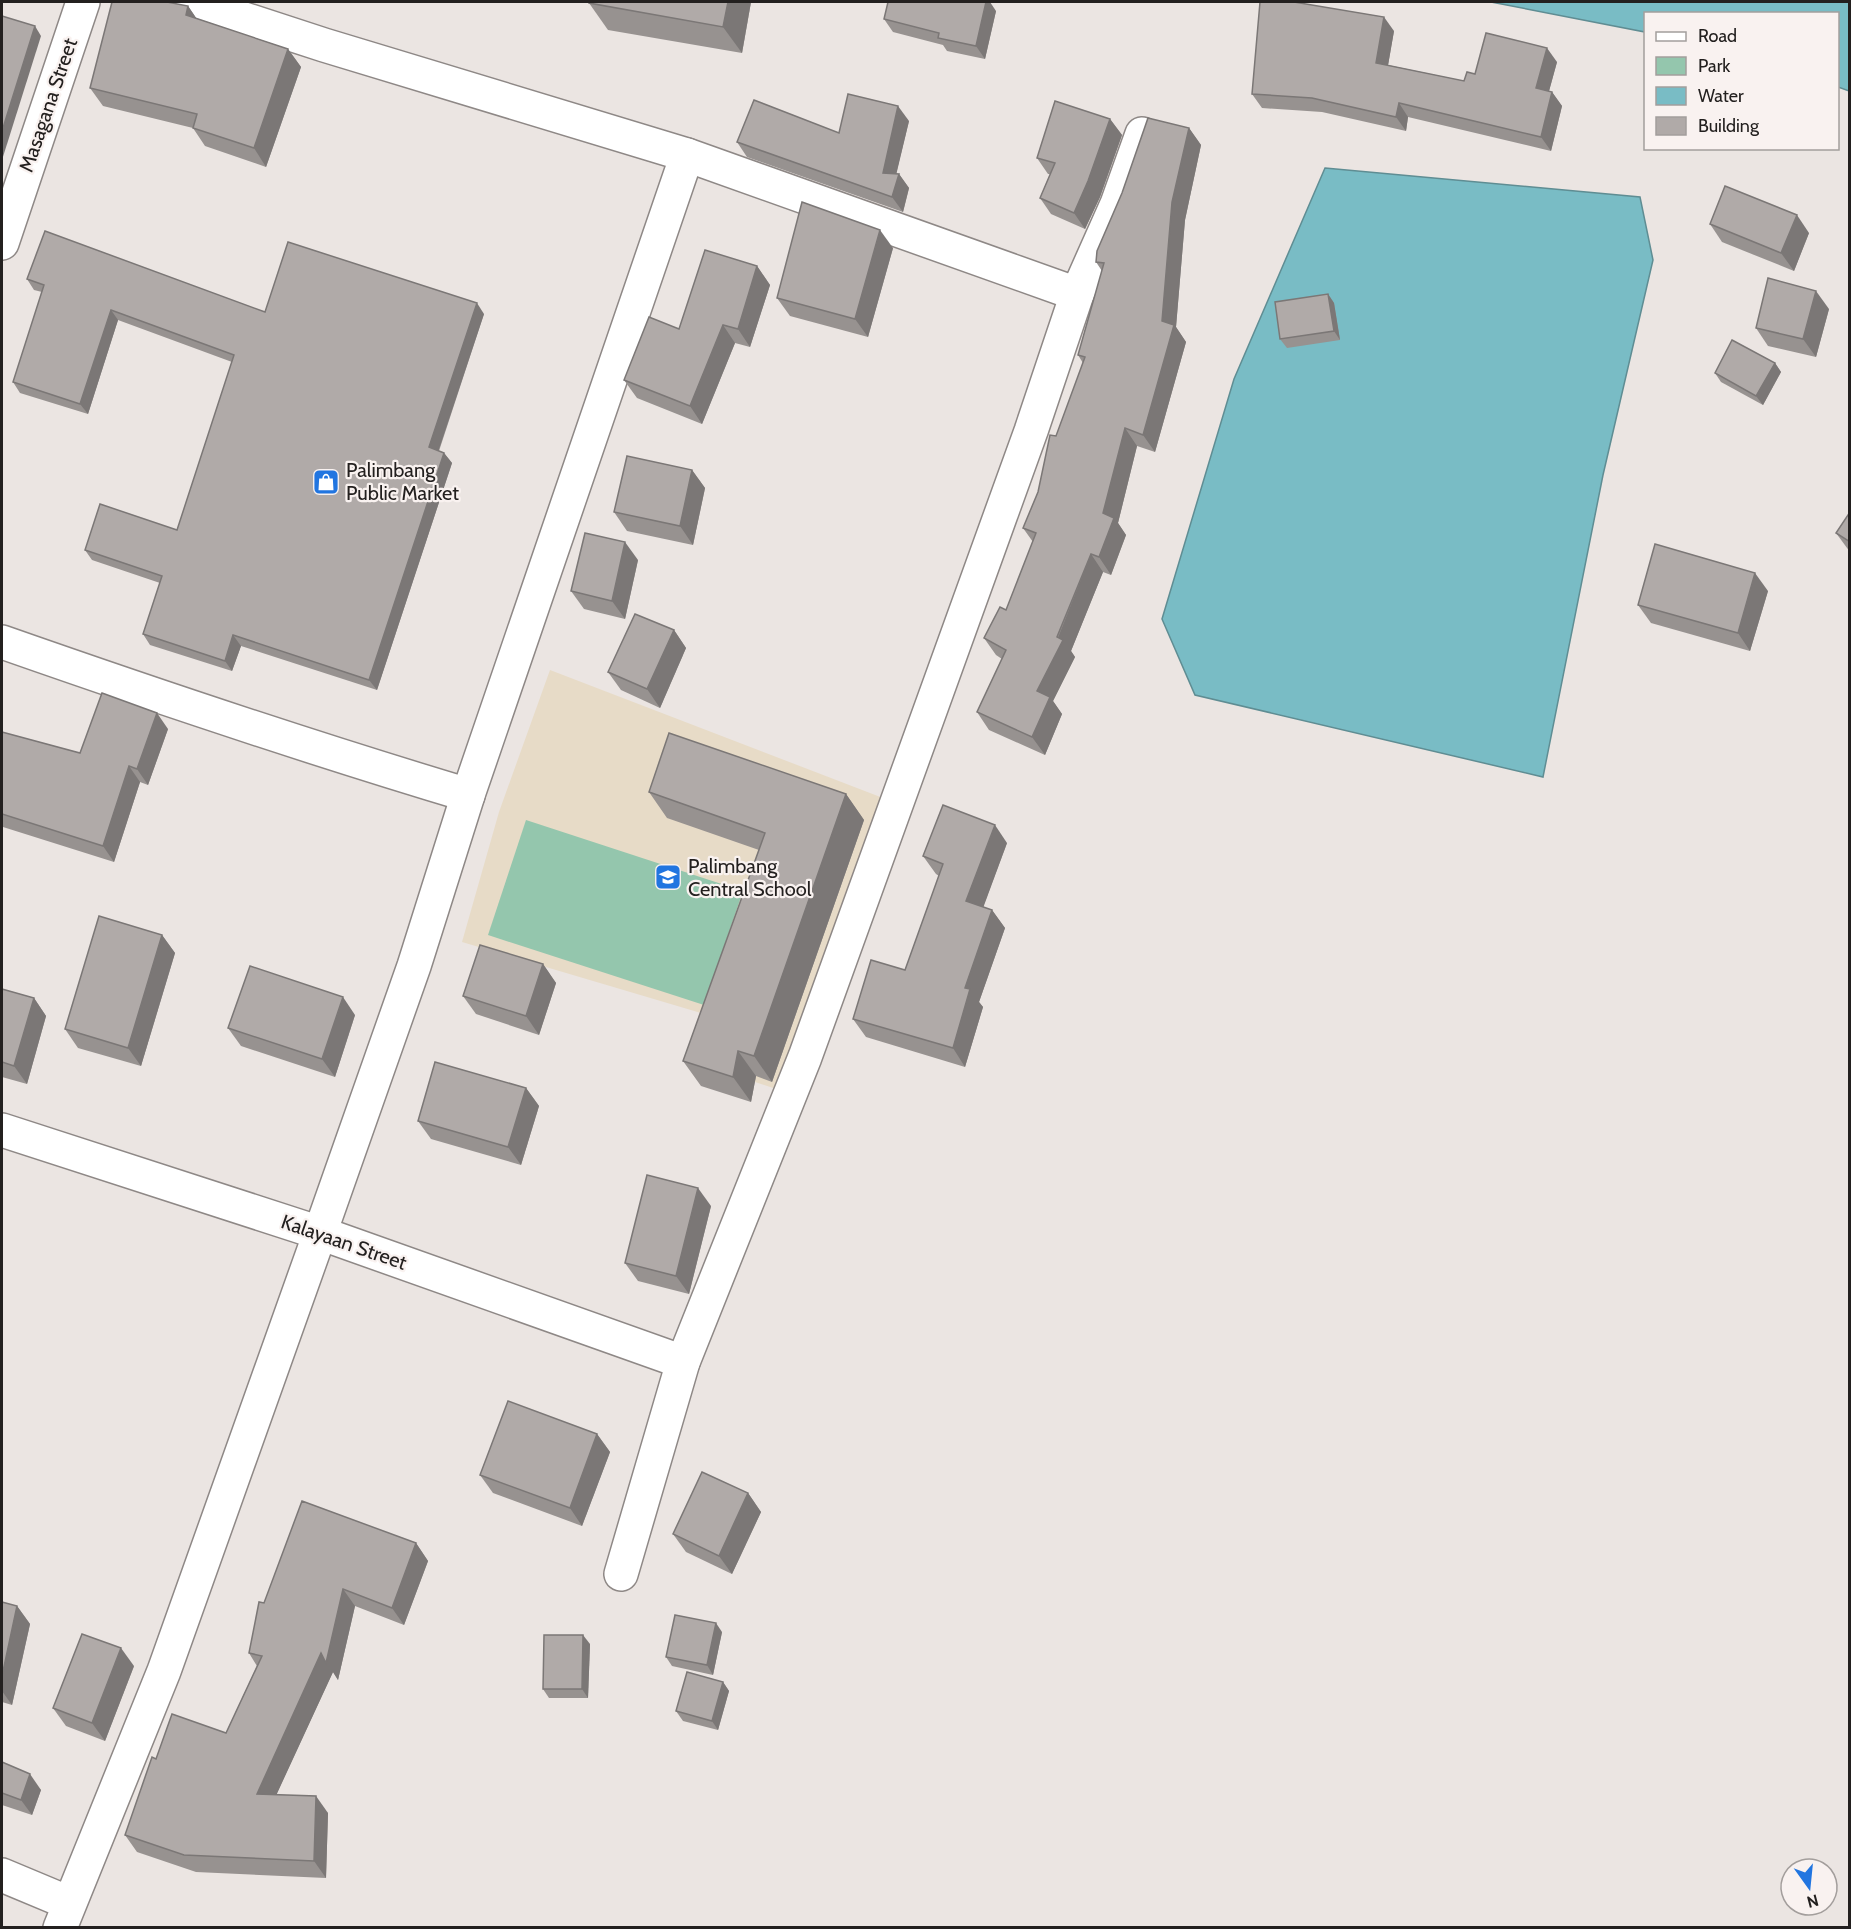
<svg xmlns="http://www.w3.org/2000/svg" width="1851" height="1929" viewBox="0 0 1851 1929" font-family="Cabin,sans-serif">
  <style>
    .education { fill: #e7dbc7 }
    .green { fill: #94c6ad }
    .water { fill: #79bcc5; stroke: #5f8d93; stroke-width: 1.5 }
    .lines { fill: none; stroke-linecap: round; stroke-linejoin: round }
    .street-casing { stroke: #8e8886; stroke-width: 36 }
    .street { stroke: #fff; stroke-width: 33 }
    .wall { fill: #979290 }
    .shaded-wall { fill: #7b7776 }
    .building { fill: #b0aaa8; stroke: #7b7776; stroke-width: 1.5 }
    .labels { text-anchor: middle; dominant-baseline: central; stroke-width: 4.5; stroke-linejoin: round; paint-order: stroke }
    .street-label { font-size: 20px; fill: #23201f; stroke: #f9f2f0 }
    .poi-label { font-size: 20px; fill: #23201f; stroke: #f9f2f0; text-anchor: start }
  </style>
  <rect width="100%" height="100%" fill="#ebe5e2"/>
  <path class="education" d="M 550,670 L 883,798 L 782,1091 L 686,1059 L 701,1013 L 462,942 L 499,812 Z"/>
  <path class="green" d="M 526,820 L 743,891 L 704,1005 L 488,935 Z"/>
  <g class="water">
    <path d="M 1491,2 L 1849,2 L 1849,91 L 1838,87 L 1838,14 L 1646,14 L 1645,32 Z"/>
    <path d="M 1325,168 L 1640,197 L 1653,260 L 1603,475 L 1543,777 L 1195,695 L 1162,619 L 1234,379 Z"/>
  </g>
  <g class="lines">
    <defs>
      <g id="street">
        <path d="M 192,2 L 324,45 L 687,155 L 1077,294"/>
        <path d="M 2,243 L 83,2"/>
        <path d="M 2,642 C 156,696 311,748 468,795"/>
        <path d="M 2,1130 L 320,1233 L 683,1362"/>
        <path d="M 621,1574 L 683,1362 L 805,1057 L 1031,431 L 1077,294 L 1117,204 L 1142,134"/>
        <path d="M 2,1875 L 69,1903"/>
        <path d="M 60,1928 L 164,1671 L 320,1233 L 414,966 L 468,795 L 687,155"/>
      </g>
    </defs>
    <use href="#street" class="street-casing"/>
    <use href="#street" class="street"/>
  </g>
  <g class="wall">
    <path d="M 589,2 L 751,2 L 742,53 L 608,30 L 589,3 Z"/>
    <path d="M 188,6 L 196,18 L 288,49 L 301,67 L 266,167 L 205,146 L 193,128 L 103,106 L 90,88 Z"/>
    <path d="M 996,11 L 985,59 L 947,51 L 943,45 L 893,32 L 884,19 Z"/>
    <path d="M 1394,31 L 1388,65 L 1464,81 L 1475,74 L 1557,62 L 1549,91 L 1552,92 L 1562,106 L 1551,151 L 1408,117 L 1406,131 L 1322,112 L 1262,108 L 1252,94 Z"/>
    <path d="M 1110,119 L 1122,135 L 1100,197 L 1085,229 L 1051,214 L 1040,198 L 1050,174 L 1048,174 L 1037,158 Z"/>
    <path d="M 909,121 L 896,174 L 899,174 L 909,188 L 903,212 L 747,157 L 737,142 L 839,133 Z"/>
    <path d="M 1189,128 L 1201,145 L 1185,220 L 1176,327 L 1186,342 L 1155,452 L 1137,446 L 1118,523 L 1126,535 L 1111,575 L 1103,572 L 1071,651 L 1075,657 L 1053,701 L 1062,714 L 1045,755 L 989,730 L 977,712 L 1002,659 L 996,655 L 984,638 L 1006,610 L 1033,542 L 1023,528 L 1038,492 L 1083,363 L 1078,355 L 1102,271 L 1096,262 Z"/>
    <path d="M 1710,224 L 1809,233 L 1794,271 L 1722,242 Z"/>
    <path d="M 893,248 L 868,337 L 790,316 L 777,298 Z"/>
    <path d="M 757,266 L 770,285 L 750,347 L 735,343 L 702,424 L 637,398 L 624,380 L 679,329 Z"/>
    <path d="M 27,279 L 265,312 L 484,314 L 439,451 L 444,453 L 452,463 L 377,690 L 241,646 L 232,671 L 150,645 L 143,634 L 160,583 L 92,560 L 85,550 L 177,530 L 232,362 L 118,320 L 88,414 L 20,393 L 13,382 L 42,292 L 34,290 Z"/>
    <path d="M 1328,294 L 1334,303 L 1340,340 L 1287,348 L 1280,339 Z"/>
    <path d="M 1829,309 L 1816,357 L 1768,346 L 1756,328 Z"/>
    <path d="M 1775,363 L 1781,372 L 1763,405 L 1721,382 L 1715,373 Z"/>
    <path d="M 692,470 L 705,488 L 693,545 L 627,531 L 614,512 Z"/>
    <path d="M 1850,512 L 1850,552 L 1836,533 Z"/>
    <path d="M 638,560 L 625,619 L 584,609 L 571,591 Z"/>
    <path d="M 1768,591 L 1750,651 L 1651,623 L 1638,605 Z"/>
    <path d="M 674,630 L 686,648 L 660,708 L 621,690 L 608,672 Z"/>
    <path d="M 168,729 L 148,785 L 140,782 L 114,862 L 3,827 L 2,835 L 2,732 L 80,753 Z"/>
    <path d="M 649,792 L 846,794 L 864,820 L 772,1082 L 756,1076 L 751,1102 L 701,1086 L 683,1061 L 759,850 L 667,818 Z"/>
    <path d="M 1007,843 L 983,907 L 992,910 L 1005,928 L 979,1002 L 983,1007 L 965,1067 L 866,1037 L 853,1019 L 905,970 L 939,876 L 936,874 L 923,856 Z"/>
    <path d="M 162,935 L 175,953 L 141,1066 L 78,1048 L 65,1029 Z"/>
    <path d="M 543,964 L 556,983 L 539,1035 L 476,1014 L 463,996 Z"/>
    <path d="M 2,989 L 34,998 L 46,1016 L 27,1084 L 2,1077 Z"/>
    <path d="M 355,1015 L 335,1077 L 241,1046 L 228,1028 Z"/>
    <path d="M 526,1088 L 539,1106 L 521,1165 L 431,1139 L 418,1121 Z"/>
    <path d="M 711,1206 L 689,1294 L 638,1281 L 625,1263 Z"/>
    <path d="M 597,1434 L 610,1452 L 582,1526 L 493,1493 L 480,1475 Z"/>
    <path d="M 748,1493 L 761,1512 L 732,1574 L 686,1552 L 673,1534 Z"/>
    <path d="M 416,1543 L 428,1561 L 404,1625 L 355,1606 L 338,1680 L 333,1672 L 276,1795 L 328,1813 L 326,1878 L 196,1872 L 137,1852 L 125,1835 L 156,1759 L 226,1733 L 257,1666 L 249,1653 L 264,1603 Z"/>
    <path d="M 2,1602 L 17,1606 L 30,1624 L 12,1705 L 2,1702 Z"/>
    <path d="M 722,1632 L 713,1675 L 672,1666 L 666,1657 Z"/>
    <path d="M 590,1644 L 588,1698 L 549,1698 L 543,1689 Z"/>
    <path d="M 134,1666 L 105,1741 L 66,1726 L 53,1708 Z"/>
    <path d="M 723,1682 L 729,1691 L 718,1730 L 683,1721 L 676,1711 Z"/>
    <path d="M 2,1762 L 41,1790 L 32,1815 L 2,1805 Z"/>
  </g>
  <g class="shaded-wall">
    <path d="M 728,2 L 751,2 L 742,53 L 723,27 Z"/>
    <path d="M 986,2 L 990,2 L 996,11 L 985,59 L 976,46 Z"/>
    <path d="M 188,6 L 201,25 L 186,15 Z"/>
    <path d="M 1384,17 L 1394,31 L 1386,77 L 1376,63 Z"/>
    <path d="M 35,26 L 41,36 L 2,160 L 2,131 Z"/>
    <path d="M 1547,48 L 1557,62 L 1546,102 L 1536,88 Z"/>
    <path d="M 288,49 L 301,67 L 266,167 L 254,148 Z"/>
    <path d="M 1552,92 L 1562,106 L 1551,151 L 1541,137 Z"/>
    <path d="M 1399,103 L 1408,117 L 1406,131 L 1396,117 Z"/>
    <path d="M 898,106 L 909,121 L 893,188 L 883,173 Z"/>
    <path d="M 1110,119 L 1122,135 L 1100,197 L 1085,229 L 1074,213 Z"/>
    <path d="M 1189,128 L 1201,145 L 1185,220 L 1176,327 L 1186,342 L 1155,452 L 1143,435 L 1162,321 L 1172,202 Z"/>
    <path d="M 899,174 L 909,188 L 903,212 L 892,197 Z"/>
    <path d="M 1797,215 L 1809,233 L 1794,271 L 1781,253 Z"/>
    <path d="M 880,230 L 893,248 L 868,337 L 855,319 Z"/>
    <path d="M 757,266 L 770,285 L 750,347 L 738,329 Z"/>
    <path d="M 1816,291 L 1829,309 L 1816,357 L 1803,339 Z"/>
    <path d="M 1328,294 L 1334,303 L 1340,340 L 1334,331 Z"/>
    <path d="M 477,303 L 484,314 L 436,458 L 429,447 Z"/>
    <path d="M 111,310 L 118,320 L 88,414 L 80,404 Z"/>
    <path d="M 723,325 L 735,343 L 702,424 L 690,406 Z"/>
    <path d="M 1775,363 L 1781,372 L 1763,405 L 1756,396 Z"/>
    <path d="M 1125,428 L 1137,446 L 1118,523 L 1126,535 L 1111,575 L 1099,557 L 1103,513 Z"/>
    <path d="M 444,453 L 452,463 L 377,690 L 369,680 Z"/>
    <path d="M 692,470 L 705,488 L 693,545 L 680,526 Z"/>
    <path d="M 625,542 L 638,560 L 625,619 L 612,601 Z"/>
    <path d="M 1091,554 L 1103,572 L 1071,651 L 1075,657 L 1053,701 L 1062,714 L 1045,755 L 1032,737 L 1037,691 Z"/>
    <path d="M 1755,573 L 1768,591 L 1750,651 L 1738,633 Z"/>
    <path d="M 674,630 L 686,648 L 660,708 L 647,689 Z"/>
    <path d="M 233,635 L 241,646 L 232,671 L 225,661 Z"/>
    <path d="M 157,713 L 168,729 L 148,785 L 137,769 Z"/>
    <path d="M 129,766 L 140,782 L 114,862 L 103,846 Z"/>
    <path d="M 846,794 L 864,820 L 772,1082 L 754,1056 Z"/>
    <path d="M 995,825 L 1007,843 L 979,919 L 966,901 Z"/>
    <path d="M 992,910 L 1005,928 L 979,1002 L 983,1007 L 965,1067 L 953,1048 L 965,988 Z"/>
    <path d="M 162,935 L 175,953 L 141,1066 L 128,1048 Z"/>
    <path d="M 543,964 L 556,983 L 539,1035 L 526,1016 Z"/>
    <path d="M 343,997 L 355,1015 L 335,1077 L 322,1059 Z"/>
    <path d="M 34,998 L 46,1016 L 27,1084 L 14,1066 Z"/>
    <path d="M 738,1051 L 756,1076 L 751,1102 L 733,1077 Z"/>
    <path d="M 526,1088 L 539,1106 L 521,1165 L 508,1147 Z"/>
    <path d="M 698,1188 L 711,1206 L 689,1294 L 676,1276 Z"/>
    <path d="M 597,1434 L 610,1452 L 582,1526 L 570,1508 Z"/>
    <path d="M 748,1493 L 761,1512 L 732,1574 L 719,1556 Z"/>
    <path d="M 416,1543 L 428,1561 L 404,1625 L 392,1608 Z"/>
    <path d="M 343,1589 L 355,1606 L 338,1680 L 333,1672 L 269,1811 L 257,1794 Z"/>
    <path d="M 17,1606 L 30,1624 L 12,1705 L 2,1691 L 2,1676 Z"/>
    <path d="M 716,1623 L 722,1632 L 713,1675 L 707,1665 Z"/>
    <path d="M 583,1635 L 590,1644 L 588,1698 L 582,1689 Z"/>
    <path d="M 121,1648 L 134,1666 L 105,1741 L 92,1723 Z"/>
    <path d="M 723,1682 L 729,1691 L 718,1730 L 712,1721 Z"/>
    <path d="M 30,1774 L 41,1790 L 32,1815 L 21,1800 Z"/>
    <path d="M 316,1796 L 328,1813 L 326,1878 L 314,1861 Z"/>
  </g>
  <g class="building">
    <path d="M 112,2 L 167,2 L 188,6 L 186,15 L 288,49 L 254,148 L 193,128 L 197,114 L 90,88 Z"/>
    <path d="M 589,2 L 728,2 L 723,27 L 589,3 Z"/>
    <path d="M 888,2 L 986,2 L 976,46 L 938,38 L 939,33 L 884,19 Z"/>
    <path d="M 1260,2 L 1294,2 L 1384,17 L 1376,63 L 1464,81 L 1467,72 L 1475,74 L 1486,33 L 1547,48 L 1536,88 L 1552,92 L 1541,137 L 1399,103 L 1396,117 L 1312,98 L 1252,94 Z"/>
    <path d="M 2,16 L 35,26 L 2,131 Z"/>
    <path d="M 848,94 L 898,106 L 883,173 L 899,174 L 892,197 L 737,142 L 754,100 L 839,133 Z"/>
    <path d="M 1055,101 L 1110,119 L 1088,181 L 1074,213 L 1040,198 L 1055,163 L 1037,158 Z"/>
    <path d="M 1148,118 L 1189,128 L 1172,202 L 1162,321 L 1174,325 L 1143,435 L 1125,428 L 1103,513 L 1114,518 L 1099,557 L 1091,554 L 1057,637 L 1063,640 L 1037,691 L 1050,697 L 1032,737 L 977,712 L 1006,650 L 984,638 L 1000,607 L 1006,610 L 1036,533 L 1023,528 L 1038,492 L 1050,435 L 1056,436 L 1085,357 L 1078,355 L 1104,263 L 1096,262 L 1097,251 L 1122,193 Z"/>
    <path d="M 1725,186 L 1797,215 L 1781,253 L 1710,224 Z"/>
    <path d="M 802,202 L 880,230 L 855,319 L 777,298 Z"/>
    <path d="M 45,231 L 265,312 L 288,242 L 477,303 L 429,447 L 444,453 L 369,680 L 233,635 L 225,661 L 143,634 L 162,576 L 85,550 L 100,504 L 177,530 L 234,355 L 111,310 L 80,404 L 13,382 L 44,285 L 27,279 Z"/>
    <path d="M 705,250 L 757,266 L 738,329 L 723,325 L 690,406 L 624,380 L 649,317 L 679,329 Z"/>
    <path d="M 1768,278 L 1816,291 L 1803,339 L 1756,328 Z"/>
    <path d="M 1328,294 L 1334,331 L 1280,339 L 1275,302 Z"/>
    <path d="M 1732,340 L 1775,363 L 1756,396 L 1715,373 Z"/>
    <path d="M 627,456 L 692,470 L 680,526 L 614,512 Z"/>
    <path d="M 1850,512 L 1850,542 L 1836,533 Z"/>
    <path d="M 585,533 L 625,542 L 612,601 L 571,591 Z"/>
    <path d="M 1655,544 L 1755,573 L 1738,633 L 1638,605 Z"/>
    <path d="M 635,614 L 674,630 L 647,689 L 608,672 Z"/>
    <path d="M 102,693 L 157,713 L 137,769 L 129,766 L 103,846 L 2,814 L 2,732 L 80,753 Z"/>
    <path d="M 669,733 L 846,794 L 754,1056 L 738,1051 L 733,1077 L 683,1061 L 765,833 L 649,792 Z"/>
    <path d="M 943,805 L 995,825 L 966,901 L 992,910 L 965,988 L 970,989 L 953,1048 L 853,1019 L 871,960 L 905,970 L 943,864 L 923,856 Z"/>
    <path d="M 99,916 L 162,935 L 128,1048 L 65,1029 Z"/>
    <path d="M 480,945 L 543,964 L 526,1016 L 463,996 Z"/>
    <path d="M 250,966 L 343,997 L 322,1059 L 228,1028 Z"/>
    <path d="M 2,989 L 34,998 L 14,1066 L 2,1062 Z"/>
    <path d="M 435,1062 L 526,1088 L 508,1147 L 418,1121 Z"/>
    <path d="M 647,1175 L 698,1188 L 676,1276 L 625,1263 Z"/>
    <path d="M 508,1401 L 597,1434 L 570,1508 L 480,1475 Z"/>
    <path d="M 702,1472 L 748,1493 L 719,1556 L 673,1534 Z"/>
    <path d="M 302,1501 L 416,1543 L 392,1608 L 343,1589 L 326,1663 L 321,1653 L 257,1794 L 316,1796 L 314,1861 L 184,1855 L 125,1835 L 152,1757 L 156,1759 L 172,1714 L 226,1733 L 262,1656 L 249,1653 L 259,1602 L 264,1603 Z"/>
    <path d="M 2,1602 L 17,1606 L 2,1676 Z"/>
    <path d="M 675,1615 L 716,1623 L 707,1665 L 666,1657 Z"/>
    <path d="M 82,1634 L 121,1648 L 92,1723 L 53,1708 Z"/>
    <path d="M 544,1635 L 583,1635 L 582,1689 L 543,1689 Z"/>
    <path d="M 687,1672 L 723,1682 L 712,1721 L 676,1711 Z"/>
    <path d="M 2,1762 L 30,1774 L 21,1800 L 2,1793 Z"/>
  </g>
  <defs>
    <symbol id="shop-square" viewBox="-11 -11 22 22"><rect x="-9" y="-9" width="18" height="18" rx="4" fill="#2175e0" stroke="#f9f2f0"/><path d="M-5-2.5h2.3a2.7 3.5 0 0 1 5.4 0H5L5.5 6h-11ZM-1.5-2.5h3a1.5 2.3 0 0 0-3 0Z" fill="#fff"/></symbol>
    <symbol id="school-square" viewBox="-11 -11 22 22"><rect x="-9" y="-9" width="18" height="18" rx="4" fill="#2175e0" stroke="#f9f2f0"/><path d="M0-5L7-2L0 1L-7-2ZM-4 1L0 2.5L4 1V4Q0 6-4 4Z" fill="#fff"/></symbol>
  </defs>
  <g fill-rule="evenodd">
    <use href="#shop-square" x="311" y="467" width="30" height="30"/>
    <use href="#school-square" x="653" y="862" width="30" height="30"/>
  </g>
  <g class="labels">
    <g class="street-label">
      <text transform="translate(48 105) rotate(-71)">Masagana Street</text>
      <text transform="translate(344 1242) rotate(19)">Kalayaan Street</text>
    </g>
    <g class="poi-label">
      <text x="346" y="470">Palimbang<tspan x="346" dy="23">Public Market</tspan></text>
      <text x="688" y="866">Palimbang<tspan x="688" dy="23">Central School</tspan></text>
    </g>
  </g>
  <rect width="1851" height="1929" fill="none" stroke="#23201f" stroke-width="6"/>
  <rect x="1644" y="12" width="195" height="138" fill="#f9f2f0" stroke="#a39e9c" stroke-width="1.5"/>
  <rect x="1656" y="32" width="30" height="9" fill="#ffffff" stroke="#a39e9c" stroke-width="1.5"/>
  <text x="1698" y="42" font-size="18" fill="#23201f">Road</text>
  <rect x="1656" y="57" width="30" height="18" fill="#94c6ad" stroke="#a39e9c" stroke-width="1.5"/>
  <text x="1698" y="72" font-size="18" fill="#23201f">Park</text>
  <rect x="1656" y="87" width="30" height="18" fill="#79bcc5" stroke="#a39e9c" stroke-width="1.5"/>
  <text x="1698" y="102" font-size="18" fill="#23201f">Water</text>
  <rect x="1656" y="117" width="30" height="18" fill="#b0aaa8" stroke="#a39e9c" stroke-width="1.5"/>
  <text x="1698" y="132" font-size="18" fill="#23201f">Building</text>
  <g transform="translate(1809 1887) rotate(165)"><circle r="28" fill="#f9f2f0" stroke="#a39e9c" stroke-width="1.5"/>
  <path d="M0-4.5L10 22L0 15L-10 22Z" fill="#2175e0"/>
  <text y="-9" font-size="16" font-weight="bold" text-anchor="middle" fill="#23201f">N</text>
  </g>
</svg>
